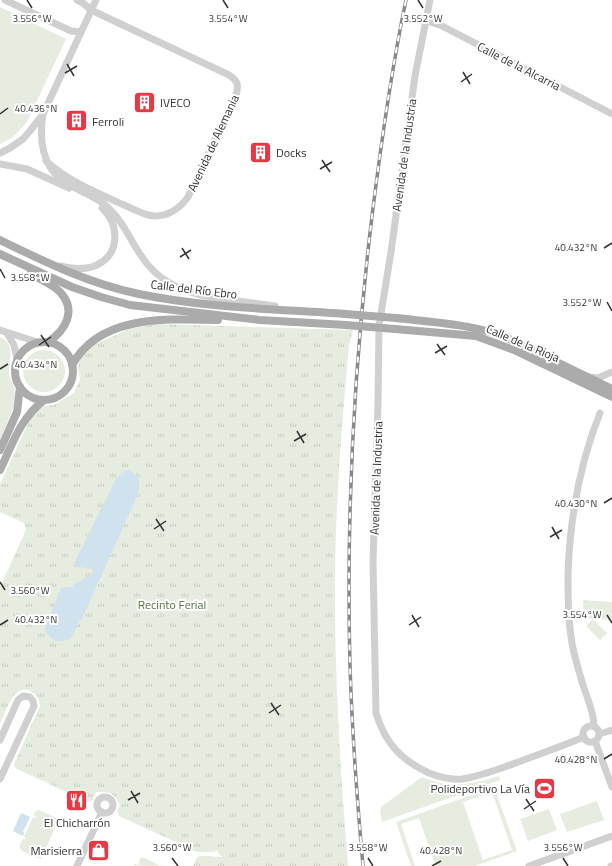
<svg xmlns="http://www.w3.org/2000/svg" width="612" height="866" viewBox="0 0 612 866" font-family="'Titillium Web',sans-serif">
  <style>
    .green { fill: #e6ecdf; fill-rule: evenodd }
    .park { fill: url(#park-tufts) }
    .water { fill: #cfe2ee }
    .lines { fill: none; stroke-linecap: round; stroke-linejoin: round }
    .minor { stroke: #d0d0d0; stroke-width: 7 }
    .major { stroke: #ababab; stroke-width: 8 }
    .rail-casing { stroke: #888; stroke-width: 3.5 }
    .rail { stroke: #fff; stroke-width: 2; stroke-dasharray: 6; stroke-linecap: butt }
    .major-bridge { stroke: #ababab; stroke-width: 8 }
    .ticks { fill: none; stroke: #333; stroke-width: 1.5 }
    .labels { text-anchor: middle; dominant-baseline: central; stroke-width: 4; stroke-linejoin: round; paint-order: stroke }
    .street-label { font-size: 12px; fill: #333; stroke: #fff }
    .poi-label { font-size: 12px; fill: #333; stroke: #fff; text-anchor: start }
    .park-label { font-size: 12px; fill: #56703f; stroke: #fff }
    .ticks-label { font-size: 10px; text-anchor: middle; fill: #333; stroke: #fff; stroke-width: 4; stroke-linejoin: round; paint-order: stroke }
  </style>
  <defs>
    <pattern id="park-tufts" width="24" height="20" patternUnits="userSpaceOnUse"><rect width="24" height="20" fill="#e6ecdf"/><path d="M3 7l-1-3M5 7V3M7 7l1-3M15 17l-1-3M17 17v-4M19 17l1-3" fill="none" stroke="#c6cbc0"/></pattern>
  </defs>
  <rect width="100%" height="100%" fill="#fff"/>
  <g class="green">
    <path d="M 0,7 L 66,39 L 27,122 L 13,137 L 0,144 Z"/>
    <path d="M 0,337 C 16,344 9,360 9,373 C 9,379 13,382 14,388 C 17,405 7,423 0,439 Z"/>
    <circle cx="44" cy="371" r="21"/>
    <path d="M 583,600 L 612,602 L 612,620 L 584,618 Z"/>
    <path d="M 593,619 L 607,633 L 600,640 L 586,626 Z"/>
    <path d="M 499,776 L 500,780 L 382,822 L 380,812 L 381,807 L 422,777 C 452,789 469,785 499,776 Z"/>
    <path d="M 494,787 L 517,851 L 475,866 L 436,866 L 419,818 L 401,824 L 415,866 L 411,866 L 396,822 ZM 492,792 L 512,850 L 483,860 L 463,802 Z"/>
    <path d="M 597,801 L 604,820 L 567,832 L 560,814 Z"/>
    <path d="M 549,809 L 557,830 L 528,841 L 520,819 Z"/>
    <path d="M 39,810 L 59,819 L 41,859 L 22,851 L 19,846 L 23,839 L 25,839 L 26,838 L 24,837 L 33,817 L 36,818 L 36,816 L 33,815 L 36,811 Z"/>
    <path d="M 143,857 L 161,866 L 134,866 L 135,864 L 138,865 L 140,859 Z"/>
  </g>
  <path class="park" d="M 156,324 L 353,330 L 349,345 C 342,420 336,495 335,571 C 334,669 340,768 348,866 L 193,866 L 196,859 L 199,856 L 223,857 L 219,854 L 217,850 L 214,852 L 197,852 L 119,816 L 117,811 L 120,805 C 113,792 110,792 96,792 L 93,800 L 88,802 L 15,768 L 14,764 L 40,706 C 39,700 37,695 32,692 C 14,681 5,713 0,724 L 0,587 L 26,530 L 24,523 L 0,512 L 0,484 L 31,417 L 39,409 L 44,406 L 54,405 L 74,393 L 80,379 L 78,369 L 79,361 L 85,352 L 96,344 L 129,329 Z"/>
  <g class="water">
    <path d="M 129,470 L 138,476 C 141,486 138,493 134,503 L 84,614 L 70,639 L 63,641 L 55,641 L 46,633 L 45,629 L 61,588 L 71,587 L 93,573 L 92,569 L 73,566 L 116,479 L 122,472 Z"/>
    <path d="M 21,813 L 30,817 L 23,832 L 24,833 L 23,836 L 13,831 Z"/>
  </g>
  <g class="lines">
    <g class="minor">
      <path d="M 5,0 L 71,31 L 81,32"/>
      <path d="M 430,0 L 415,76 L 391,252 L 379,326 L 378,403 L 373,562 L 376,713 C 385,743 401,760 429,773 C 439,777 451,780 462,779 C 482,776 502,768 521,761 C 542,753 563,746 584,737"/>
      <path d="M 425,20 L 442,26 L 612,114"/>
      <path d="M 43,114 C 40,132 40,150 50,167 C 61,186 87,191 104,204 C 135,230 134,267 177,287 C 206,300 244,301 275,306"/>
      <path d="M 0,153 L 10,148 L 23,139 L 30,131 L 43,114 L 96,0"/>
      <path d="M 46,161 C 68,181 97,193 124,205 C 134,209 144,216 155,216 C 170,216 180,208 188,197 L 236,95 C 239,85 238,81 229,75 L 91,10 L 83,3 L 77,0"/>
      <path d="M 0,164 L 27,169 L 69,188"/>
      <path d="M 60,266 C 72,269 86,270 97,265 C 121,253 119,224 102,208"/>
      <path d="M 0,330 L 37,342"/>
      <path d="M 7,333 L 14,345 L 17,359"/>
      <path d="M 589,377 L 598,378 L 612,372"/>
      <circle cx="591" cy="734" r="8"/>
      <path d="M 594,726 C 594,713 588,700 584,688 C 580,676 577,664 574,653 C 568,627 568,600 568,574 C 570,518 579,465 600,413"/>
      <path d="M 599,734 L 612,730"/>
      <path d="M 0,740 L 18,700 L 23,696 L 30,697 L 33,701 L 34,706 L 0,779"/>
      <path d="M 595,741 L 612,787"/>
      <circle cx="105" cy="805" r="8"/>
      <path d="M 77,866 L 102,812"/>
      <path d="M 529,866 L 612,836"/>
      <path d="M 611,866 L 612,866"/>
    </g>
    <g class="major">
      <path d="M 0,240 C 45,262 90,284 139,294 C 206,308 277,309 345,314"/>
      <path d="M 0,254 L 72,287 L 101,297 L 130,305 L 260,320 L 346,325"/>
      <path d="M 30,274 C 40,279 52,284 60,292 C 77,310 66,330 48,342"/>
      <path d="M 396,318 C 432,322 469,324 503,336 L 612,389"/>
      <path d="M 395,329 L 476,336 L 514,350 L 612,397"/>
      <circle cx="44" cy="371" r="29"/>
      <path d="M 72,365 C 100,314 168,319 218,320"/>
      <path d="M 0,450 L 17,412 L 20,387"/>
      <path d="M 0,470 C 13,443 20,419 44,400"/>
    </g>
    <defs>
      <path id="rail" d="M 363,866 C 357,799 352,732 350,665 C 346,515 354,365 372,216 C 381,144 391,71 406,0"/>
    </defs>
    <use href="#rail" class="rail-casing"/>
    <use href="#rail" class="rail"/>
    <g class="major-bridge">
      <path d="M 345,314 L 396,318"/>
      <path d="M 346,325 L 395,329"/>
    </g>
  </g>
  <path class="ticks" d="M 27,0 L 32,8M 223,0 L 228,8M 418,0 L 423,8M 67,64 L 74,76M 463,72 L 470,84M 65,73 L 77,66M 461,82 L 472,74M 0,114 L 8,108M 322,160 L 330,172M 320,169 L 332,162M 182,248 L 189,259M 604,248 L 612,243M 180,257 L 191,250M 0,269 L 5,278M 607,302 L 612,311M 41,335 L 49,347M 437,344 L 445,355M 39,345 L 51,337M 435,353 L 447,346M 0,369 L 8,364M 297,431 L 304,443M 294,441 L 306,434M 604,503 L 612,498M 156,519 L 164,531M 552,527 L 559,539M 154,529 L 166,521M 550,537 L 562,530M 0,582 L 5,590M 412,615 L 419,627M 607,615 L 612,623M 0,625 L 8,620M 409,625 L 421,617M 271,703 L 279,715M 269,713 L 281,705M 604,759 L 612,754M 131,791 L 138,803M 526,799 L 534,811M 128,800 L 140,793M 524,809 L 536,801M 172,858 L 178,866M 368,858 L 373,866M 563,858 L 568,866M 432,866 L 441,861"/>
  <defs>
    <symbol id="building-square" viewBox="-11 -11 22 22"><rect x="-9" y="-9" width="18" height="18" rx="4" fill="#e63946" stroke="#fff"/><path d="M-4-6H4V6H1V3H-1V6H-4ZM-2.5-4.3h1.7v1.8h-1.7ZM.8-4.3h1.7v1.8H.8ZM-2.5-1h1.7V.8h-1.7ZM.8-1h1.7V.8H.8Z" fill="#fff"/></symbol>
    <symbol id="stadium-square" viewBox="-11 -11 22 22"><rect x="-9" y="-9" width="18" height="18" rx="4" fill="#e63946" stroke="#fff"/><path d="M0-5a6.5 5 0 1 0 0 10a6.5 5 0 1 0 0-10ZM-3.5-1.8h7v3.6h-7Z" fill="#fff"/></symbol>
    <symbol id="restaurant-square" viewBox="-11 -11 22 22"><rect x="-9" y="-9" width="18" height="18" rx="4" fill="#e63946" stroke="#fff"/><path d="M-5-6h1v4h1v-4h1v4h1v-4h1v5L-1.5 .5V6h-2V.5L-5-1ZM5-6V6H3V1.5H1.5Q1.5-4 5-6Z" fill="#fff"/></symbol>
    <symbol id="shop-square" viewBox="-11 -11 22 22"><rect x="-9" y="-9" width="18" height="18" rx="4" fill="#e63946" stroke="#fff"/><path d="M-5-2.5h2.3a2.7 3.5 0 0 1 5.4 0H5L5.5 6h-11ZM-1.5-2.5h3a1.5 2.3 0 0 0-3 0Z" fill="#fff"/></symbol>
  </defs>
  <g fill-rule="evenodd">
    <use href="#building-square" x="132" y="90" width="25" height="25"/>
    <use href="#building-square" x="64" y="108" width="25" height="25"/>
    <use href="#building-square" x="248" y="140" width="25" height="25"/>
    <use href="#stadium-square" x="532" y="776" width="25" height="25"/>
    <use href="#restaurant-square" x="64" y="788" width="25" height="25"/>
    <use href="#shop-square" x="86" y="838" width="25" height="25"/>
  </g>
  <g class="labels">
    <g class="street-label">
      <text transform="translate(519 66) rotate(27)">Calle de la Alcarria</text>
      <text transform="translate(213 143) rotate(-65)">Avenida de Alemania</text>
      <text transform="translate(404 155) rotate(-82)">Avenida de la Industria</text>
      <text transform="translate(194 289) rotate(7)">Calle del Río Ebro</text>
      <text transform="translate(523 343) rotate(23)">Calle de la Rioja</text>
      <text transform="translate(376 478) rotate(-88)">Avenida de la Industria</text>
    </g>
    <g class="poi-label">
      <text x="160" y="102">IVECO</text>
      <text x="92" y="121">Ferroli</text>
      <text x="276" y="152">Docks</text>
      <text x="530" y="788" text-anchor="end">Polideportivo La Vía</text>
      <text x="77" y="822" text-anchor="middle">El Chicharrón</text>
      <text x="82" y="850" text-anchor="end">Marisierra</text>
    </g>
    <g class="park-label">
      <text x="172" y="604">Recinto Ferial</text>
    </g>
  </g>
  <g class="ticks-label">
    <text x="32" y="22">3.556°W</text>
    <text x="228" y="22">3.554°W</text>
    <text x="423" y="22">3.552°W</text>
    <text x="36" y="112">40.436°N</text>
    <text x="576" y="251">40.432°N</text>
    <text x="30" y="281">3.558°W</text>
    <text x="582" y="306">3.552°W</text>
    <text x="36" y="368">40.434°N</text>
    <text x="576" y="507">40.430°N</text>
    <text x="30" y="594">3.560°W</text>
    <text x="582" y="618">3.554°W</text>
    <text x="36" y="623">40.432°N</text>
    <text x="576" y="763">40.428°N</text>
    <text x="172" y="851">3.560°W</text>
    <text x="368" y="851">3.558°W</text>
    <text x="563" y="851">3.556°W</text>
    <text x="441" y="854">40.428°N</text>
  </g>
</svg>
